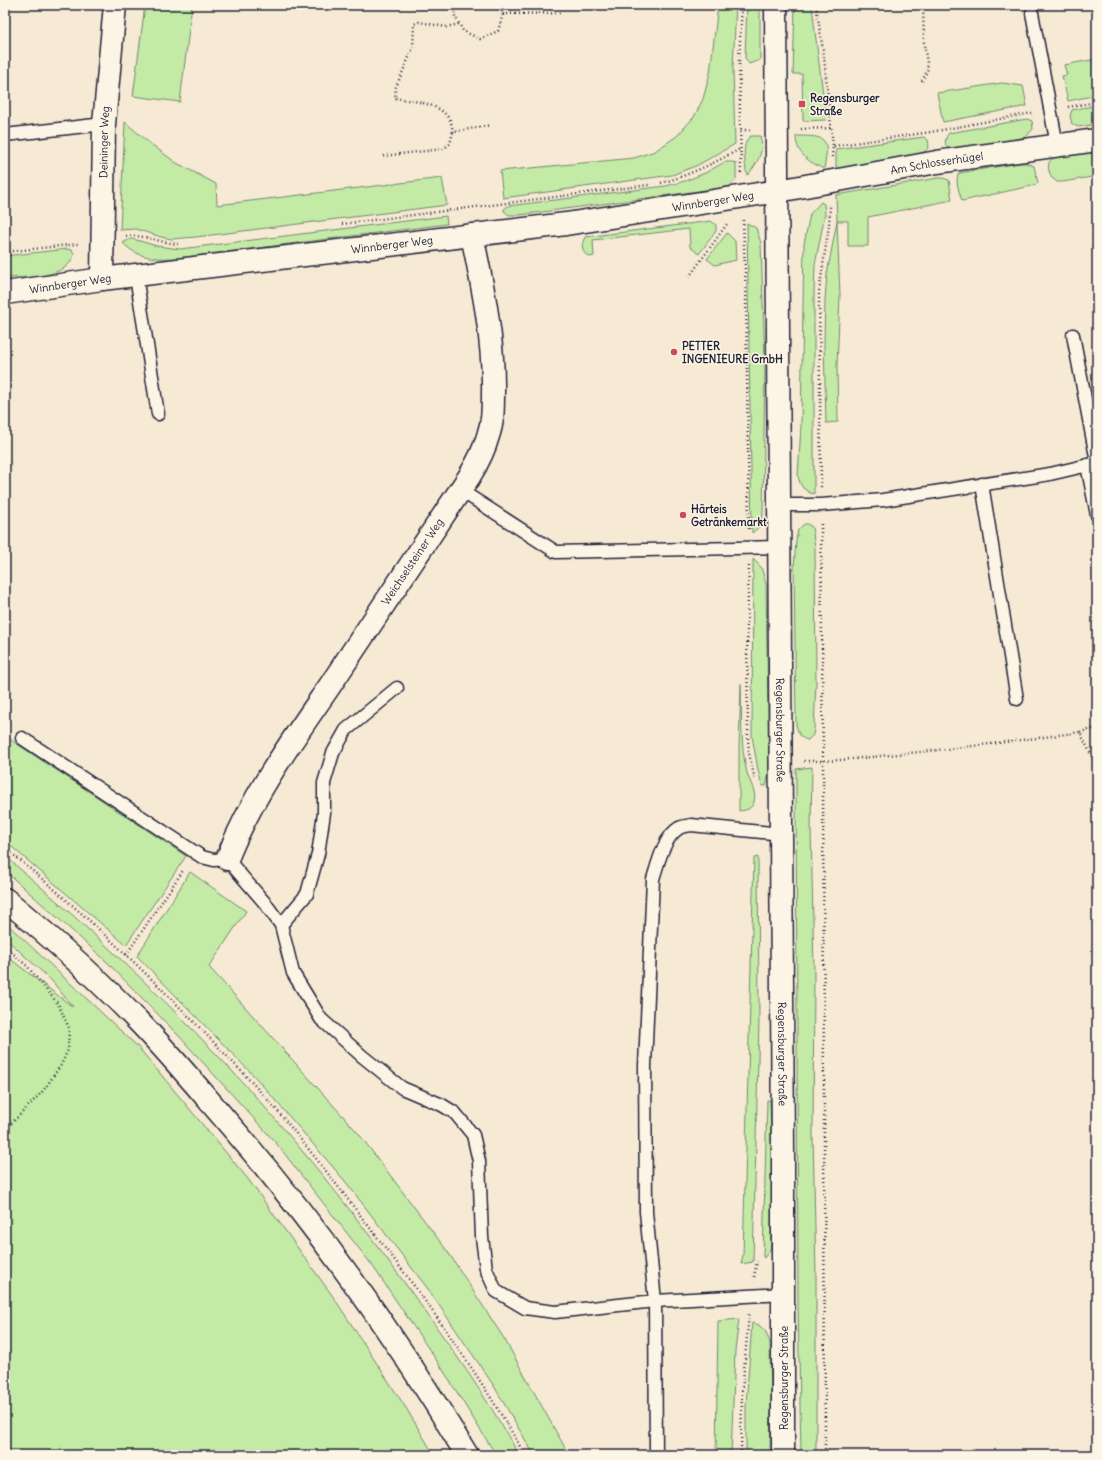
<svg xmlns="http://www.w3.org/2000/svg" width="1102" height="1460" viewBox="0 0 1102 1460" font-family="Delius,sans-serif">
  <style>
    .green { fill: #c3eba6; stroke: #728670 }
    .lines { fill: none; stroke-linecap: round; stroke-linejoin: round }
    .service-casing { stroke: #22223b; stroke-width: 15 }
    .minor-casing { stroke: #22223b; stroke-width: 25 }
    .secondary-casing { stroke: #22223b; stroke-width: 25 }
    .path { stroke: #22223b; stroke-width: 2.5; stroke-dasharray: 1 3; stroke-linecap: butt }
    .service { stroke: #fcf5e5; stroke-width: 12 }
    .minor { stroke: #fcf5e5; stroke-width: 22 }
    .secondary { stroke: #fcf5e5; stroke-width: 22 }
    .poi-dot { fill: #d1495b; stroke: #fcf5e5; stroke-width: 1.5 }
    .labels { text-anchor: middle; dominant-baseline: central; stroke-width: 3; stroke-linejoin: round; paint-order: stroke }
    .poi-label { font-size: 11px; font-weight: bold; fill: #22223b; stroke: #fcf5e5; text-anchor: start }
    .street-label { font-size: 11px; fill: #22223b; stroke: #fcf5e5 }
  </style>
  <rect width="100%" height="100%" fill="#f7ead4"/>
  <filter id="ink" filterUnits="userSpaceOnUse"><feTurbulence type="fractalNoise" baseFrequency=".025" numOctaves="2"/><feDisplacementMap in="SourceGraphic" scale="8" xChannelSelector="R" yChannelSelector="G"/><feConvolveMatrix kernelMatrix="1 2 1 2 8 2 1 2 1" color-interpolation-filters="sRGB"/></filter>
  <g filter="url(#ink)">
    <g class="green">
      <path d="M 145,5 L 192,5 L 180,102 L 133,96 Z"/>
      <path d="M 718,5 L 736,5 L 733,68 L 735,144 L 698,165 L 672,175 L 503,198 L 500,171 L 634,158 L 655,151 L 677,136 L 694,117 L 703,99 L 710,73 Z"/>
      <path d="M 747,5 L 760,5 L 760,60 L 749,64 L 745,58 Z"/>
      <path d="M 795,5 L 812,5 C 816,44 822,82 826,120 L 803,121 L 802,74 L 793,74 Z"/>
      <path d="M 1097,59 L 1097,95 L 1068,101 L 1062,76 L 1067,75 L 1064,65 Z"/>
      <path d="M 1002,83 L 1023,86 L 1027,106 L 943,122 L 937,93 Z"/>
      <path d="M 1097,105 L 1097,124 L 1078,127 L 1072,124 L 1070,116 L 1072,110 Z"/>
      <path d="M 1027,119 L 1032,121 L 1033,129 L 1026,137 L 962,149 C 958,150 952,151 948,148 C 943,144 946,136 949,133 Z"/>
      <path d="M 125,122 L 147,141 L 175,162 L 216,184 L 217,205 L 442,178 L 447,205 L 196,237 L 172,239 L 161,237 L 136,229 L 120,230 Z"/>
      <path d="M 751,136 L 760,136 C 765,152 757,163 748,175 L 746,171 C 745,161 741,142 751,136 Z"/>
      <path d="M 796,136 C 826,136 830,137 824,169 C 809,162 796,154 796,136 Z"/>
      <path d="M 924,137 L 928,140 C 931,149 925,152 917,155 L 836,170 L 836,149 Z"/>
      <path d="M 1097,149 L 1097,176 L 1063,182 L 1057,182 L 1051,177 C 1048,169 1046,161 1055,157 Z"/>
      <path d="M 725,162 L 733,162 L 736,163 L 736,179 L 730,186 L 721,188 L 520,215 L 509,215 L 504,211 L 504,209 L 508,206 L 666,186 L 685,181 L 705,173 Z"/>
      <path d="M 1020,163 L 1026,163 L 1034,166 L 1038,183 L 1036,185 L 962,201 C 960,193 954,181 959,173 Z"/>
      <path d="M 938,178 L 943,178 L 949,180 L 952,200 L 868,217 L 868,246 L 848,246 L 848,221 L 837,221 L 840,295 L 837,366 L 838,422 L 826,423 L 824,343 L 825,299 L 827,274 L 837,221 L 836,195 Z"/>
      <path d="M 821,202 L 824,204 L 825,214 L 815,265 L 814,294 L 814,494 L 810,493 L 803,488 L 800,483 L 798,476 L 801,426 L 804,244 L 810,214 Z"/>
      <path d="M 446,216 L 447,224 L 185,257 C 162,259 140,261 123,243 L 130,239 L 133,239 L 157,246 L 180,249 Z"/>
      <path d="M 711,221 L 716,225 L 716,231 L 699,254 L 690,247 L 689,229 L 593,240 L 594,256 L 589,257 C 581,252 581,245 585,237 Z"/>
      <path d="M 747,223 L 756,228 L 761,243 L 765,361 L 763,515 L 759,527 L 752,533 Z"/>
      <path d="M 727,233 L 735,241 L 736,260 L 715,265 L 707,259 Z"/>
      <path d="M 67,249 L 72,250 L 74,254 C 69,279 24,277 5,278 L 5,256 Z"/>
      <path d="M 804,524 L 807,524 L 812,527 L 815,548 L 816,682 L 814,729 L 813,735 L 808,740 C 800,739 798,732 796,725 L 794,568 L 796,540 L 798,530 Z"/>
      <path d="M 753,559 L 761,567 L 766,584 L 769,773 L 766,786 L 764,786 L 762,785 L 758,770 L 752,736 Z"/>
      <path d="M 741,684 C 742,713 740,745 747,773 C 750,783 757,792 754,802 C 751,810 746,810 739,811 L 739,748 Z"/>
      <path d="M 5,736 L 186,856 L 126,945 L 5,841 Z"/>
      <path d="M 812,767 L 811,827 L 814,972 L 813,1134 L 816,1276 L 816,1455 L 801,1455 L 798,1305 L 796,769 Z"/>
      <path d="M 5,856 C 93,931 178,1010 255,1096 C 310,1158 361,1222 409,1289 C 448,1343 487,1397 519,1455 L 496,1455 L 443,1370 L 372,1265 L 276,1143 L 178,1035 L 105,960 L 5,871 Z"/>
      <path d="M 758,857 L 759,1020 L 753,1262 L 741,1264 L 743,1255 L 754,858 Z"/>
      <path d="M 190,872 L 246,911 L 209,967 L 359,1134 L 448,1252 L 505,1340 L 569,1455 L 534,1455 L 494,1386 L 428,1289 L 345,1181 L 256,1078 L 137,956 Z"/>
      <path d="M 5,922 L 138,1047 L 248,1179 L 334,1298 L 406,1408 L 434,1455 L 5,1455 L 5,955 L 73,1007 L 51,980 L 5,938 Z"/>
      <path d="M 767,1100 L 770,1100 L 772,1164 L 771,1241 L 770,1250 L 764,1258 L 763,1257 Z"/>
      <path d="M 739,1319 L 735,1351 L 731,1455 L 716,1455 L 718,1321 Z"/>
      <path d="M 752,1323 L 759,1325 L 766,1332 L 770,1343 L 771,1404 L 770,1455 L 746,1455 L 746,1405 Z"/>
    </g>
    <g class="lines">
      <defs>
        <g id="service">
          <path d="M 1032,13 L 1057,145"/>
          <path d="M 5,135 L 104,124"/>
          <path d="M 136,276 L 158,414"/>
          <path d="M 1073,335 L 1097,462"/>
          <path d="M 1087,465 L 1097,515"/>
          <path d="M 982,484 L 1017,699"/>
          <path d="M 460,490 L 556,552 L 780,547"/>
          <path d="M 779,505 L 821,505 L 883,500 L 1050,474 L 1097,463"/>
          <path d="M 22,738 L 202,857 L 214,860 L 227,859 L 265,903 L 281,925 L 293,973 L 321,1019 L 362,1056 L 402,1088 L 442,1105 L 455,1113 L 473,1135 L 479,1161 L 482,1237 L 486,1269 L 496,1291 L 525,1308 L 555,1312 L 655,1301 L 646,1212 L 645,1066 L 653,879 C 658,863 664,837 679,828 C 682,826 688,826 691,825 L 782,834"/>
          <path d="M 281,925 L 307,894 L 318,854 L 324,813 L 324,783 L 333,753 L 346,730 L 397,688"/>
          <path d="M 656,1455 L 655,1301 L 784,1294"/>
        </g>
        <g id="minor">
          <path id="s1" d="M 102,279 L 104,124 L 115,5"/>
          <path id="s2" d="M 5,293 L 102,279 L 566,224 L 778,191 L 937,162 L 1097,140"/>
          <path id="s3" d="M 227,859 C 252,796 291,742 329,687 C 375,617 422,547 469,477 C 477,464 484,451 488,436 C 493,422 493,408 493,393 C 494,340 483,288 472,235"/>
        </g>
        <g id="secondary">
          <path id="s4" d="M 776,5 L 783,1156 L 783,1455"/>
          <path d="M 5,899 C 52,938 97,978 139,1022 C 173,1057 204,1095 236,1132 C 322,1233 399,1341 467,1455"/>
        </g>
      </defs>
      <use href="#service" class="service-casing"/>
      <use href="#minor" class="minor-casing"/>
      <use href="#secondary" class="secondary-casing"/>
      <g class="path">
        <path d="M 459,5 L 454,14 L 463,31 L 480,39 L 498,31 L 503,14 L 499,5"/>
        <path d="M 816,5 L 824,57 L 833,146"/>
        <path d="M 503,14 L 560,13"/>
        <path d="M 922,81 L 928,69 L 924,44 L 923,5"/>
        <path d="M 1068,107 L 1097,102"/>
        <path d="M 801,129 L 831,128"/>
        <path d="M 741,130 L 752,130"/>
        <path d="M 453,132 C 452,127 451,120 448,117 C 436,102 412,101 395,98 L 396,87 L 413,48 L 414,24 L 419,22 L 446,27 L 459,24"/>
        <path d="M 383,156 L 443,149 L 450,144 L 453,132 L 491,125"/>
        <path d="M 832,157 L 833,146 L 931,132 L 1032,113"/>
        <path d="M 741,173 L 739,59 L 742,5"/>
        <path d="M 661,183 C 690,175 714,163 740,149"/>
        <path d="M 743,220 L 746,295 L 749,529"/>
        <path d="M 342,224 L 649,185"/>
        <path d="M 126,236 C 141,234 162,243 178,244"/>
        <path d="M 5,252 L 78,244"/>
        <path d="M 689,277 L 727,224"/>
        <path d="M 821,487 L 819,292 L 829,225 L 830,206"/>
        <path d="M 821,524 L 823,762 L 825,1455"/>
        <path d="M 749,566 L 747,624 L 748,737 L 749,753 L 755,780"/>
        <path d="M 1080,732 L 1097,728"/>
        <path d="M 804,761 C 839,762 875,756 910,753 C 967,747 1024,740 1080,732 L 1097,767"/>
        <path d="M 5,848 C 74,904 139,965 201,1029 C 226,1055 251,1081 275,1108 C 305,1144 334,1181 363,1219 C 422,1294 478,1372 525,1455"/>
        <path d="M 5,946 L 27,966 L 58,1004 L 69,1028 L 68,1050 L 61,1065 L 43,1091 L 5,1130"/>
        <path d="M 126,955 L 184,869"/>
        <path d="M 754,1277 L 757,1261"/>
        <path d="M 741,1455 L 742,1392 L 749,1314"/>
      </g>
      <use href="#service" class="service"/>
      <use href="#minor" class="minor"/>
      <use href="#secondary" class="secondary"/>
    </g>
  </g>
  <g class="poi-dot">
    <rect x="798" y="100" width="8" height="8" rx="2"/>
    <circle cx="674" cy="352" r="4"/>
    <circle cx="683" cy="515" r="4"/>
  </g>
  <g class="labels">
    <g class="poi-label">
      <text x="810" y="98">Regensburger<tspan x="810" dy="13">Straße</tspan></text>
      <text x="682" y="346">PETTER<tspan x="682" dy="13">INGENIEURE GmbH</tspan></text>
      <text x="691" y="509">Härteis<tspan x="691" dy="13">Getränkemarkt</tspan></text>
    </g>
    <g class="street-label">
      <text stroke="none"><textPath href="#s1" startOffset="137">Deininger Weg</textPath></text>
      <text stroke="none"><textPath href="#s2" startOffset="941">Am Schlosserhügel</textPath></text>
      <text stroke="none"><textPath href="#s2" startOffset="714">Winnberger Weg</textPath></text>
      <text stroke="none"><textPath href="#s2" startOffset="390">Winnberger Weg</textPath></text>
      <text stroke="none"><textPath href="#s2" startOffset="66">Winnberger Weg</textPath></text>
      <text stroke="none"><textPath href="#s3" startOffset="351">Weichselsteiner Weg</textPath></text>
      <text stroke="none"><textPath href="#s4" startOffset="725">Regensburger Straße</textPath></text>
      <text stroke="none"><textPath href="#s4" startOffset="1049">Regensburger Straße</textPath></text>
      <text transform="translate(784 1378) rotate(-90)">Regensburger Straße</text>
    </g>
  </g>
  <rect width="1102" height="1460" fill="none" stroke="#fcf5e5" stroke-width="20"/>
  <rect x="10" y="10" width="1082" height="1440" fill="none" stroke="#22223b" stroke-width="1.5" filter="url(#ink)"/>
</svg>
